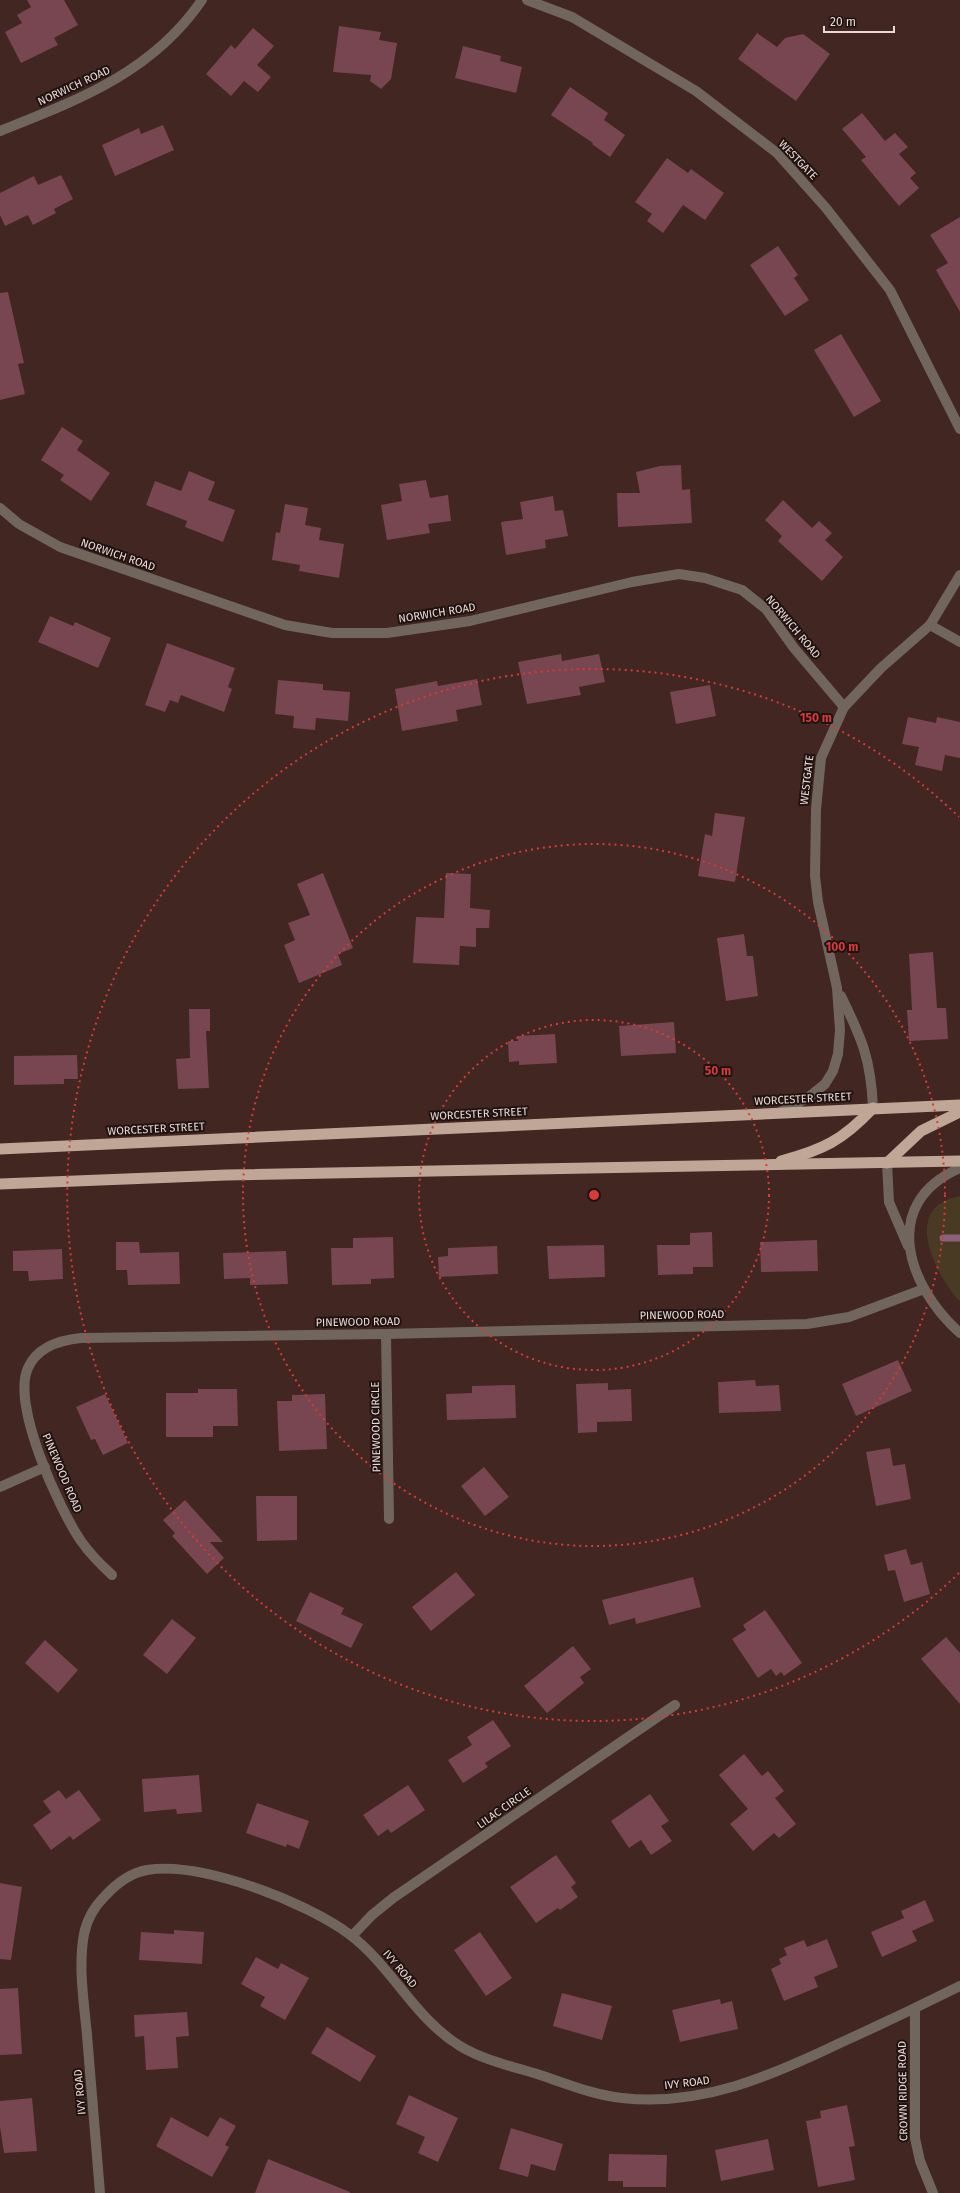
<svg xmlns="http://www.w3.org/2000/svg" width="960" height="2193" viewBox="0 0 960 2193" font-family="'Fira Sans',sans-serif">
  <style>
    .green { fill: #483a23 }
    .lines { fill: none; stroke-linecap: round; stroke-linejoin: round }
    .stream { stroke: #8c607b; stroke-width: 7 }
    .building { fill: #774650 }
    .minor { stroke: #71665e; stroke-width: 10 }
    .tertiary { stroke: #71665e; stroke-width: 10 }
    .trunk { stroke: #c0a696; stroke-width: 11 }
    .ring { fill: none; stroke: #d83a39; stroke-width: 2; stroke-dasharray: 2 4 }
    .labels { text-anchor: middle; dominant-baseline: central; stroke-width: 4; stroke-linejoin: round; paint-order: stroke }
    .street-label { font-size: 11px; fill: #ead8d4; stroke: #1f1311 }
    .centre { fill: #d83a39; stroke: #1f1311; stroke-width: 2 }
    .ring-label { font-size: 12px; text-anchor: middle; font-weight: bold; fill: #d83a39; stroke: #1f1311; stroke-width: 4; stroke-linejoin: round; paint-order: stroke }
  </style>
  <rect width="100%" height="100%" fill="#412621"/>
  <path class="green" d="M 960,1196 L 960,1300 L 959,1301 C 935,1273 900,1207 960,1196 Z"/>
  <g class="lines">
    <path class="stream" d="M 943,1238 L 960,1238"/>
  </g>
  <g class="building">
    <path d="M 27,0 L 64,0 L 78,25 L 54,38 L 58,45 L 21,63 L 5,32 L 22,23 L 17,15 L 31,7 Z"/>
    <path d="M 339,26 L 381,32 L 379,40 L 397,43 L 391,79 L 381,89 L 370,81 L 371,75 L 333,72 Z"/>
    <path d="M 253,28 L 274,46 L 257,65 L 271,77 L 258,92 L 244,81 L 231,96 L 206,74 L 231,45 L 235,49 Z"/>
    <path d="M 757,33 L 777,47 L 785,38 L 803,34 L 830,54 L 796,101 L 738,59 Z"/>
    <path d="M 463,46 L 501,56 L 500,61 L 522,67 L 516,93 L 455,78 Z"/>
    <path d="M 570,87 L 608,113 L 604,120 L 625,135 L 610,157 L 592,144 L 593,143 L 551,115 Z"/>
    <path d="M 862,113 L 885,141 L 895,133 L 908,147 L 899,154 L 916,173 L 910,178 L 919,188 L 899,206 L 861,160 L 866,157 L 842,129 Z"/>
    <path d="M 163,125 L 174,150 L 115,176 L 102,145 L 139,128 L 141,134 Z"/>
    <path d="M 667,158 L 688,173 L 691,169 L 724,193 L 705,220 L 683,205 L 663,233 L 647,221 L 652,214 L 635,202 Z"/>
    <path d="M 61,175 L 73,199 L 54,209 L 56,213 L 33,225 L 28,215 L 5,226 L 0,215 L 0,193 L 34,176 L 38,185 Z"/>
    <path d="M 960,217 L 960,312 L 936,270 L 948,263 L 930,235 Z"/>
    <path d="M 778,246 L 798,275 L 794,278 L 809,300 L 785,316 L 750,265 Z"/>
    <path d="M 8,292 L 24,363 L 18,364 L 25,394 L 0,400 L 0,293 Z"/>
    <path d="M 841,334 L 881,401 L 854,417 L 814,350 Z"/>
    <path d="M 62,427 L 83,441 L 77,450 L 110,473 L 91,501 L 60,480 L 64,475 L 41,460 Z"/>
    <path d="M 681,465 L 682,490 L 690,489 L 692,523 L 618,527 L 617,493 L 640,493 L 636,472 L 660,466 Z"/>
    <path d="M 189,471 L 215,482 L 208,500 L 235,510 L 223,542 L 185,527 L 187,521 L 146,505 L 155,481 L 181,491 Z"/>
    <path d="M 426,480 L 430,498 L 448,495 L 451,521 L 428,524 L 430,533 L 387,540 L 381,505 L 402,501 L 399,484 Z"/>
    <path d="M 553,496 L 555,511 L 563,510 L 568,536 L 545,540 L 546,548 L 506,555 L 501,522 L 523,519 L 520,502 Z"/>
    <path d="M 783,500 L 812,528 L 819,521 L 832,533 L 825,540 L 843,557 L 822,581 L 778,541 L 782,536 L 765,520 Z"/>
    <path d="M 285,504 L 308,508 L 305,525 L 321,528 L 319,540 L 344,544 L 339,578 L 299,571 L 300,565 L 272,560 L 276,532 L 280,533 Z"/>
    <path d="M 50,616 L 73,626 L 75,622 L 111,638 L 98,668 L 38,642 Z"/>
    <path d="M 167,643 L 235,668 L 228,687 L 232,689 L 224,712 L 181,695 L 178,703 L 170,700 L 165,712 L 145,705 Z"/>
    <path d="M 561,654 L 562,661 L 599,654 L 605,682 L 579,687 L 581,695 L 527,704 L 518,662 Z"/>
    <path d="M 477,679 L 482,705 L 456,710 L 458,721 L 402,731 L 395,689 L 437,681 L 438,686 Z"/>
    <path d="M 278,680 L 323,684 L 323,690 L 350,692 L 348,721 L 316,718 L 315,730 L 293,728 L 294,716 L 275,714 Z"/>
    <path d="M 710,685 L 716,716 L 676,724 L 670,692 Z"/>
    <path d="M 908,717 L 936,723 L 937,717 L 960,722 L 960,758 L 945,755 L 942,771 L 915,765 L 919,747 L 902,744 Z"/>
    <path d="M 715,813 L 745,817 L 735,882 L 698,876 L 705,834 L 712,836 Z"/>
    <path d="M 323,873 L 353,948 L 338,954 L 342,965 L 299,983 L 284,945 L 295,940 L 288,923 L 310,915 L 297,884 Z"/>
    <path d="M 446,873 L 471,874 L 470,908 L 490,910 L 489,928 L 476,928 L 476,947 L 460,946 L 459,965 L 413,963 L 416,917 L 444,918 Z"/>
    <path d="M 744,934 L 747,956 L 753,956 L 758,996 L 726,1001 L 717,938 Z"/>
    <path d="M 933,952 L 937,1008 L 946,1008 L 948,1039 L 909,1041 L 907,1010 L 912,1010 L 909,954 Z"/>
    <path d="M 189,1009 L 210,1009 L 210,1031 L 206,1031 L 209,1088 L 178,1089 L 176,1059 L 190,1058 Z"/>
    <path d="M 674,1022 L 676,1053 L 621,1056 L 619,1026 Z"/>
    <path d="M 555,1034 L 557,1063 L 519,1065 L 519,1061 L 509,1062 L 508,1041 L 518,1041 L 517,1036 Z"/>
    <path d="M 77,1055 L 78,1079 L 64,1079 L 64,1084 L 14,1085 L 14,1056 Z"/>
    <path d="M 712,1232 L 713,1267 L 693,1267 L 693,1274 L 658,1275 L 657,1245 L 690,1245 L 690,1233 Z"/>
    <path d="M 393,1237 L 394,1278 L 371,1279 L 371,1284 L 332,1285 L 331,1248 L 353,1248 L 353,1238 Z"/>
    <path d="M 817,1240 L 818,1271 L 761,1272 L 760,1242 Z"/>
    <path d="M 116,1242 L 139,1242 L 140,1253 L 179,1252 L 180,1284 L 128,1285 L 127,1270 L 116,1270 Z"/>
    <path d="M 604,1245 L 605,1277 L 549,1279 L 547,1246 Z"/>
    <path d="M 497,1246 L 498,1274 L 439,1277 L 438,1257 L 448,1256 L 448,1248 Z"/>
    <path d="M 62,1249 L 63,1279 L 29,1281 L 28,1271 L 13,1271 L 13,1251 Z"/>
    <path d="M 286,1251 L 288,1284 L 250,1285 L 250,1278 L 224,1279 L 223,1253 Z"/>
    <path d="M 898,1360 L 912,1391 L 856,1416 L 842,1384 Z"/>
    <path d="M 755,1380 L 756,1386 L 779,1385 L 781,1411 L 719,1413 L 718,1382 Z"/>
    <path d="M 608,1383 L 608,1390 L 631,1389 L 632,1421 L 597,1422 L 597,1432 L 578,1433 L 576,1384 Z"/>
    <path d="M 515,1385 L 516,1418 L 447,1420 L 446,1394 L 472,1393 L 472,1386 Z"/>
    <path d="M 198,1389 L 237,1389 L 238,1426 L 213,1426 L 213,1437 L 166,1437 L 166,1393 L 198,1393 Z"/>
    <path d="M 105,1394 L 128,1443 L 103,1455 L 95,1439 L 91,1440 L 76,1407 Z"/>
    <path d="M 325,1394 L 327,1449 L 279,1451 L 277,1401 L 292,1401 L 292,1395 Z"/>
    <path d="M 890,1448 L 893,1466 L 905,1464 L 911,1499 L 876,1506 L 866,1452 Z"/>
    <path d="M 484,1467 L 509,1497 L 485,1516 L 461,1486 Z"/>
    <path d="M 256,1496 L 297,1496 L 297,1540 L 257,1541 Z"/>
    <path d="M 185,1500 L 223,1542 L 210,1542 L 224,1558 L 207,1574 L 172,1536 L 175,1533 L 163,1520 Z"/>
    <path d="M 906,1549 L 911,1565 L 922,1562 L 930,1594 L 904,1602 L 895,1570 L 888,1571 L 884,1555 Z"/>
    <path d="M 456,1572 L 475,1595 L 431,1631 L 412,1607 Z"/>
    <path d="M 693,1577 L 701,1607 L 636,1624 L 635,1618 L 609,1625 L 602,1600 Z"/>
    <path d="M 310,1592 L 344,1608 L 341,1614 L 363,1624 L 351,1648 L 296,1621 Z"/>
    <path d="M 765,1610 L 802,1663 L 784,1676 L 781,1672 L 776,1676 L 771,1669 L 758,1678 L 732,1639 L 746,1630 L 743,1625 Z"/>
    <path d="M 172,1619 L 196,1638 L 167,1674 L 143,1655 Z"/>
    <path d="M 946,1637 L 960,1653 L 960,1704 L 921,1659 Z"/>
    <path d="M 45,1640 L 78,1670 L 58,1693 L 25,1663 Z"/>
    <path d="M 573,1646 L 591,1669 L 580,1677 L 584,1683 L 547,1713 L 524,1686 Z"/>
    <path d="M 493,1720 L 511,1746 L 485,1763 L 488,1767 L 463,1783 L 448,1760 L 472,1745 L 467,1737 Z"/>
    <path d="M 744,1754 L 762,1776 L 768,1771 L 784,1791 L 775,1798 L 796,1824 L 779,1838 L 774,1833 L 753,1851 L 730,1824 L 748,1809 L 719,1775 Z"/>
    <path d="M 199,1775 L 202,1812 L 177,1814 L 176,1809 L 144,1812 L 142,1779 Z"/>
    <path d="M 408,1785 L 425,1810 L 391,1833 L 388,1829 L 378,1836 L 363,1815 Z"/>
    <path d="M 59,1790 L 66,1799 L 79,1790 L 101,1820 L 73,1840 L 70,1836 L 51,1850 L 33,1825 L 51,1812 L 43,1801 Z"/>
    <path d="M 650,1794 L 669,1821 L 661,1826 L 672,1841 L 651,1855 L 641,1840 L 629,1848 L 611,1821 Z"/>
    <path d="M 257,1803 L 309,1821 L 299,1849 L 287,1844 L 286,1847 L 246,1833 Z"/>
    <path d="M 556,1855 L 576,1883 L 571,1887 L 578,1897 L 560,1910 L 558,1908 L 536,1923 L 510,1887 Z"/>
    <path d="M 0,1883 L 22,1887 L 11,1960 L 0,1959 Z"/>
    <path d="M 925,1900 L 934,1921 L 912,1931 L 917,1941 L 882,1957 L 871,1932 L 904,1918 L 901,1911 Z"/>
    <path d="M 174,1930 L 204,1932 L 202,1964 L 139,1960 L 141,1932 L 174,1934 Z"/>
    <path d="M 480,1932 L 512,1978 L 486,1996 L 454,1950 Z"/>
    <path d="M 827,1939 L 838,1967 L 814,1977 L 818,1987 L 784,2001 L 771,1969 L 781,1964 L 779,1959 L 787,1955 L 784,1948 L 804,1940 L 807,1947 Z"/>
    <path d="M 256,1957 L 278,1969 L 281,1963 L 309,1978 L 285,2020 L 260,2006 L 265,1997 L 241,1984 Z"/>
    <path d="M 18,1988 L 22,2054 L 0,2055 L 0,1989 Z"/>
    <path d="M 562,1993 L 612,2006 L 602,2040 L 553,2026 Z"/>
    <path d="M 720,1999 L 721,2004 L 732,2001 L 738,2029 L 680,2042 L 672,2010 Z"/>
    <path d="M 187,2012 L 189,2036 L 176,2037 L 178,2068 L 146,2070 L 144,2036 L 135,2037 L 134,2015 Z"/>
    <path d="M 327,2027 L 376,2056 L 360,2082 L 311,2053 Z"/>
    <path d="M 409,2095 L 458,2118 L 438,2162 L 418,2153 L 425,2137 L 396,2124 Z"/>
    <path d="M 32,2098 L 37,2151 L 4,2153 L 0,2127 L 0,2101 Z"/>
    <path d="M 847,2105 L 855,2146 L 849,2147 L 855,2180 L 818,2187 L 806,2121 L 821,2118 L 820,2111 Z"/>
    <path d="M 171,2117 L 208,2137 L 220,2117 L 236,2126 L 225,2145 L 229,2147 L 212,2177 L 156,2146 Z"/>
    <path d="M 511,2128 L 563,2144 L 555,2171 L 531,2164 L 528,2177 L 499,2169 Z"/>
    <path d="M 768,2139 L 774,2170 L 721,2181 L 715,2150 Z"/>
    <path d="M 609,2154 L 667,2155 L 666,2187 L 623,2187 L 623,2181 L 608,2181 Z"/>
    <path d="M 268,2159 L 350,2192 L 350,2193 L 255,2193 Z"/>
  </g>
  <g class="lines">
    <g class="minor">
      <path d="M 0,131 C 78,100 152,73 202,0"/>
      <path d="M 0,508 L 19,524 L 60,547 L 285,625 L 332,633 L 387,633 L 470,621 L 632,582 L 679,574 L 705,578 L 742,590 L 766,609 L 794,648 L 844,707"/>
      <path d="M 930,625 L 960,642"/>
      <path d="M 386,1334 L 389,1519"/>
      <path d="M 0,1487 L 45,1467"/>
      <path d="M 112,1575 C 100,1564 90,1554 81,1541 C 59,1509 11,1404 28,1368 C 37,1347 61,1340 81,1338 L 386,1334 L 807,1324 L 849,1317 L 924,1289"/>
      <path d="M 352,1936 L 372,1915 L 393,1898 L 675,1705"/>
      <path d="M 915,2009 L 915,2138 L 920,2161 L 933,2193"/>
      <path d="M 100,2193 C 96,2140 91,2088 87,2035 C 84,2002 78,1967 84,1934 C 87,1919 94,1907 105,1896 C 116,1884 130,1873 147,1870 C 201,1861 306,1902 349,1934 C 392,1966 414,2018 460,2046 C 483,2060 511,2066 537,2074 C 565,2083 593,2095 622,2098 C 701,2107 771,2076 840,2043 C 880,2025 920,2006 960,1986"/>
    </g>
    <g class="tertiary">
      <path d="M 527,0 L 572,17 L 696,91 L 777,153 L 826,208 L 890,290 L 960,429"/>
      <path d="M 841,996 C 862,1039 871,1059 873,1108"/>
      <path d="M 779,1113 L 809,1097 L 825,1084 L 833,1071 L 838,1054 L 840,1030 L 837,988 L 818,902 L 815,876 L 816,809 L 821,758 L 844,707 L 881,668 L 930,625 L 960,575"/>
      <path d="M 887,1163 L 889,1202 L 908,1246"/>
      <path d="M 960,1168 C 879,1203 907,1286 960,1333"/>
    </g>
    <g class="trunk">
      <path d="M 0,1149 L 960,1105"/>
      <path d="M 781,1161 C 823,1150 843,1140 873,1108"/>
      <path d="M 887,1163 L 921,1131 L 960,1112"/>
      <path d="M 0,1184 L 226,1175 L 960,1161"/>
    </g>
  </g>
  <g class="ring">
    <circle cx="594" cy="1195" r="175"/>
    <circle cx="594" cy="1195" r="351"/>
    <path d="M959 1573A526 526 0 1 1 959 817"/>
  </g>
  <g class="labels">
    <g class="street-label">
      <text transform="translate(74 86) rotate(-25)">NORWICH ROAD</text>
      <text transform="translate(798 160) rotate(46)">WESTGATE</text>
      <text transform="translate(118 555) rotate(19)">NORWICH ROAD</text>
      <text transform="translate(437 613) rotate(-9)">NORWICH ROAD</text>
      <text transform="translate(793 627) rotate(50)">NORWICH ROAD</text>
      <text transform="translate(807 780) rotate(-83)">WESTGATE</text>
      <text transform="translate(803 1099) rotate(-3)">WORCESTER STREET</text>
      <text transform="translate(479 1114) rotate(-3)">WORCESTER STREET</text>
      <text transform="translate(156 1129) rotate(-3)">WORCESTER STREET</text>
      <text transform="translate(682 1315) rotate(-1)">PINEWOOD ROAD</text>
      <text transform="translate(358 1322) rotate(-1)">PINEWOOD ROAD</text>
      <text transform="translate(376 1427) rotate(-91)">PINEWOOD CIRCLE</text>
      <text transform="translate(62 1473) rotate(67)">PINEWOOD ROAD</text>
      <text transform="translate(504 1808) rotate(-35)">LILAC CIRCLE</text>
      <text transform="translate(400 1969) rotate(50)">IVY ROAD</text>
      <text transform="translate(687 2083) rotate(-7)">IVY ROAD</text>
      <text transform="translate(903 2091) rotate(-91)">CROWN RIDGE ROAD</text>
      <text transform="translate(80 2092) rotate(-95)">IVY ROAD</text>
    </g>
  </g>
  <circle cx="594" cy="1195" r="6" class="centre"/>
  <g class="ring-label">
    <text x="816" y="722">150 m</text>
    <text x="842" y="951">100 m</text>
    <text x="718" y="1075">50 m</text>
  </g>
  <path d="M824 26v6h70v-6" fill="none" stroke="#ead8d4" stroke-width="2"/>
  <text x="830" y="26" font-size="12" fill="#ead8d4" stroke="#1f1311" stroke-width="3" paint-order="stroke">20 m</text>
</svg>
